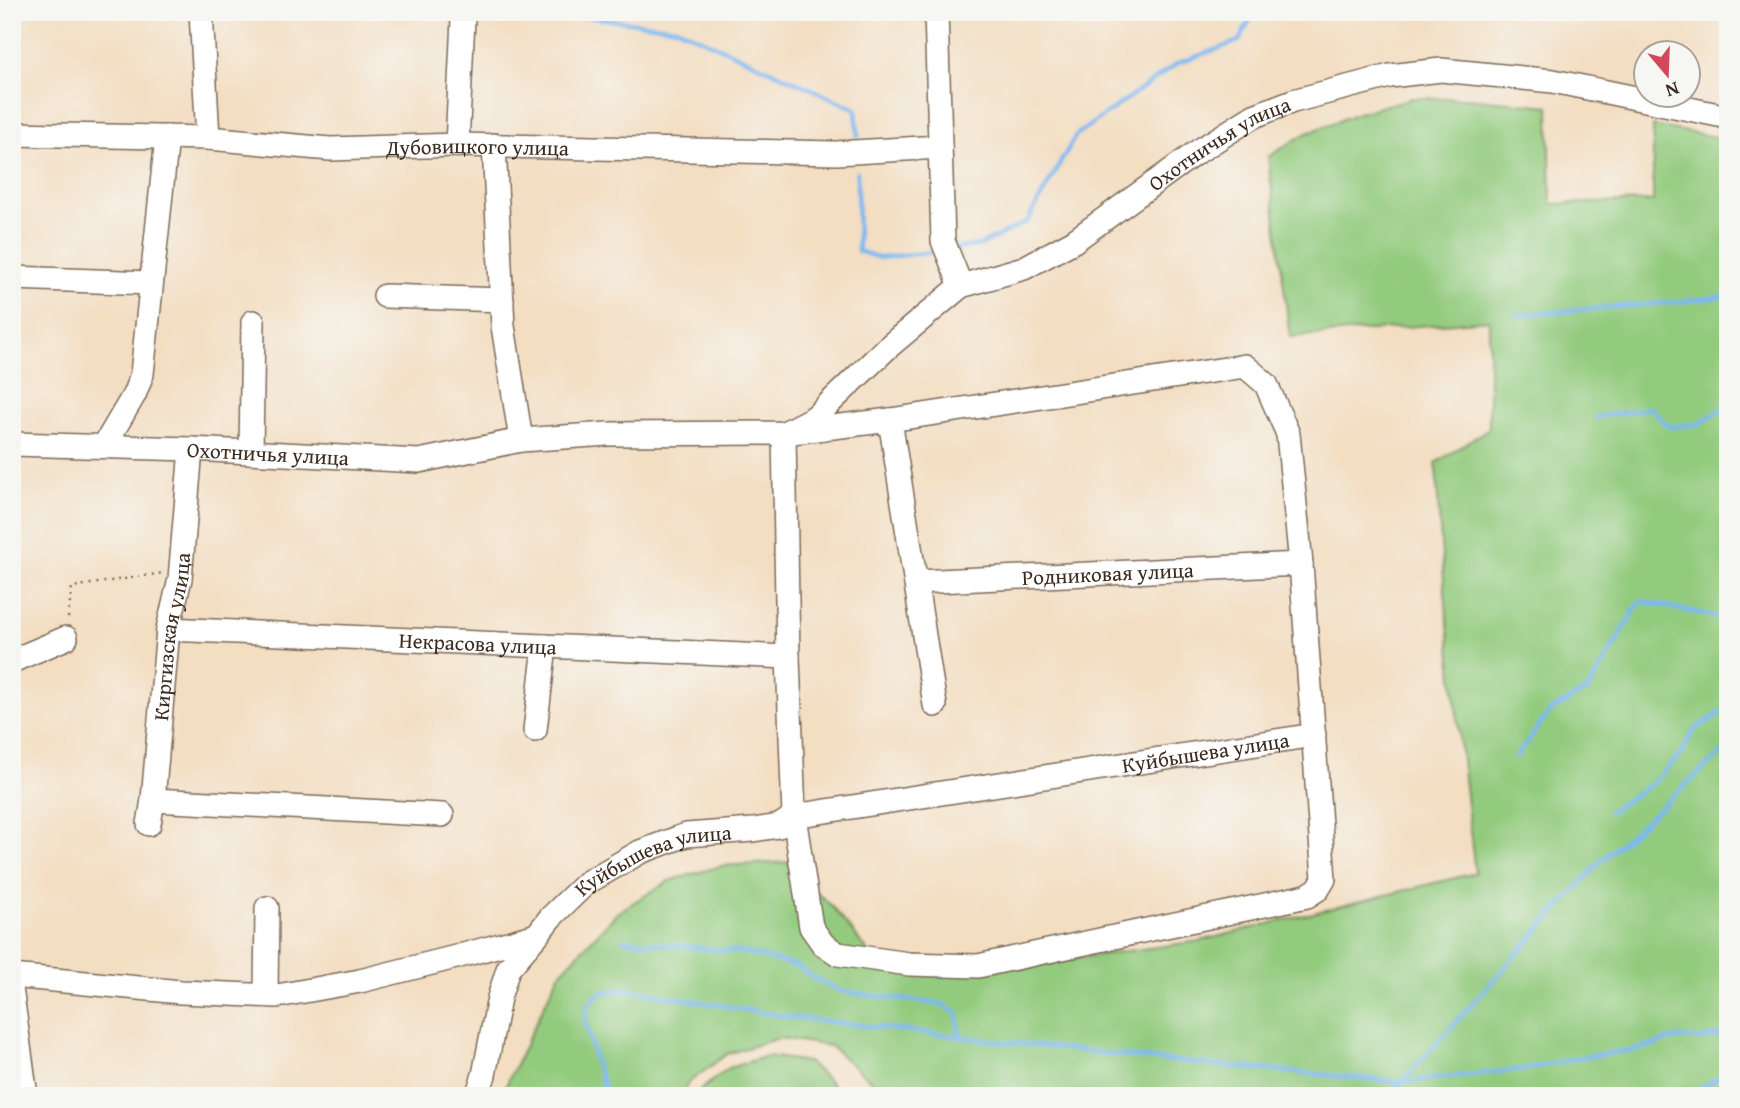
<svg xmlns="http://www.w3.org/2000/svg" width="1740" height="1108" viewBox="0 0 1740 1108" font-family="'Gentium Book Plus',serif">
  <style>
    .green { fill: #93cb7e; stroke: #677a4e; stroke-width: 2 }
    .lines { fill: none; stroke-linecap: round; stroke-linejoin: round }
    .stream { stroke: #7db8ef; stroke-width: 4.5 }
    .minor-casing { stroke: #7b6957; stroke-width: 26 }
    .path { stroke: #7b6957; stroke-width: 2.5; stroke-dasharray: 2 5; stroke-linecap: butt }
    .minor { stroke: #fff; stroke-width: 23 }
    .labels { text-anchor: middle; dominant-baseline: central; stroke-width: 7; stroke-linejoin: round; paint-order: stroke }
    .street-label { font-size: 21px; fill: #3b2a1e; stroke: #f6f6f2 }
  </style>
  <rect width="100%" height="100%" fill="#f6f6f2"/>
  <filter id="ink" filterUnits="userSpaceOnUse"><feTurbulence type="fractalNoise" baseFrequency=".0143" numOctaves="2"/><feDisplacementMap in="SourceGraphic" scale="14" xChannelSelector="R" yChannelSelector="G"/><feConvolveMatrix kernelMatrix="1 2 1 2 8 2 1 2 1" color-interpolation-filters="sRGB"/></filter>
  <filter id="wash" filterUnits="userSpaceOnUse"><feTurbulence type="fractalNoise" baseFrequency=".00686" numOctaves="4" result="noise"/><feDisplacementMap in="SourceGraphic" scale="28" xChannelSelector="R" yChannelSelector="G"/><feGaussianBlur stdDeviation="1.57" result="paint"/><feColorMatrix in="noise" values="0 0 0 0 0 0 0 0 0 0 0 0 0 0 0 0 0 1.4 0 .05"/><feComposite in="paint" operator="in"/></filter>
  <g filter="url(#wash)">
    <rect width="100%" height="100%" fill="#f3dec2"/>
    <g class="green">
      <path d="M 1413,98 L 1466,98 L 1549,106 L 1551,204 L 1653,201 L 1653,126 L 1728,139 L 1728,1096 L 889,1096 L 830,1046 L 779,1038 L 727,1054 L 688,1083 L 683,1096 L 501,1096 L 559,974 L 618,912 L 669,881 L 721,866 L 787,862 L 833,908 L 876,961 L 982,971 L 1200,941 L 1475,873 C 1459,737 1443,600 1436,463 L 1489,428 L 1489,320 L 1290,337 L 1268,157 L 1305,134 L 1358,113 Z"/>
      <path d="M 767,1056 L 808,1062 L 828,1080 L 841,1096 L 696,1096 L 698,1092 L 729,1068 Z"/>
    </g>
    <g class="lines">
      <g class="stream">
        <path d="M 548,12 L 677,28 L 856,109 L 858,136"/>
        <path d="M 857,172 L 858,251 L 880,258 L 941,251"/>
        <path d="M 953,249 L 980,245 L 1027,222 L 1076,135 L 1178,63 L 1239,41 L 1254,12"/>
        <path d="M 1516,315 L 1676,302 L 1728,296"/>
        <path d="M 1596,417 L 1651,408 L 1669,427 L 1699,424 L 1724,408 L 1728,396"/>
        <path d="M 1516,757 L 1550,711 L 1588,690 L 1640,601 L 1728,619"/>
        <path d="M 1609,812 L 1653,783 L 1680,755 L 1694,730 L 1728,708"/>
        <path d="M 623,940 L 747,953 L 797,966 L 818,981 L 841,991 L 890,998 L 942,1004 L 957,1013 L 960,1037"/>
        <path d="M 876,1091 L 878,1096"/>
        <path d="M 607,1096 L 595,1061 L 585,1018 L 588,1004 L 600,993 L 625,989 L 789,1017 L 1161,1060 L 1402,1082 L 1526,1069 L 1583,1057 L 1640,1049 L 1676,1038 L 1702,1039 L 1724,1034 L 1728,1030"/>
        <path d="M 1389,1096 L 1599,863 L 1728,747"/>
        <path d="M 1686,1096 L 1728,1072"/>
      </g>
    </g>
  </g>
  <g filter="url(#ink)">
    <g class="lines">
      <defs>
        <g id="minor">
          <path d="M 201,12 L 208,138"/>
          <path d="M 936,12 L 943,241 L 961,286"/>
          <path id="s1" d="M 12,134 L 208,138 L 330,149 L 457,145 L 836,153 L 940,147"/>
          <path d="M 457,145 L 463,19 L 458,12"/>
          <path d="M 494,145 L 503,326 L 521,440"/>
          <path d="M 12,278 L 151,283"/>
          <path d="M 385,296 L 502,300"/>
          <path d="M 1245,366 L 1266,384 L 1288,434 L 1301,564 L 1324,879 L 1318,889 L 1307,896 L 978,966 L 909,964 L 838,954 L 823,944 L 811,927 L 794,816 L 788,657 L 784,433 L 890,420 Z"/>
          <path d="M 890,420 L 935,705"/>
          <path id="s2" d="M 12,444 L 191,449 L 419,461 L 521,440 L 608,434 L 784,433 L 815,417 L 887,348 L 961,286 L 1024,268 L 1074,241 L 1194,154 L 1254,116 L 1293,101 L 1390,76 L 1441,70 L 1553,81 L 1728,117"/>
          <path d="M 104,446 L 134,395 L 142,374 L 167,137"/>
          <path d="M 251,452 L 253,322"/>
          <path id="s3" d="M 916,582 L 1301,564"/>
          <path id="s4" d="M 168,629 L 788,657"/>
          <path d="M 12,661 L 66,638"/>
          <path d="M 535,730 L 545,646"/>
          <path d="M 153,800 L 442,815"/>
          <path id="s5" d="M 149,824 L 153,800 L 168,629 L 180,579 L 191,449"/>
          <path id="s6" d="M 12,976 L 181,992 L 277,996 L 360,981 L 456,957 L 537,935 L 550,918 L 586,883 L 640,852 L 686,835 L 753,830 L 779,826 L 794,816 L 1314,735"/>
          <path d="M 12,995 L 26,1096"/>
          <path d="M 266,995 L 267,908"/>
          <path d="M 477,1096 L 484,1075 L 499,998 L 508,969 L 537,935"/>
        </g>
      </defs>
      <use href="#minor" class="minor-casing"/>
      <path class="path" d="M 68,618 L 72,587 L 163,573"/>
      <use href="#minor" class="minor"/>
    </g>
  </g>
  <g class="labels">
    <g class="street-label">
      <text stroke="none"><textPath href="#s2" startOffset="1304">Охотничья улица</textPath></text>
      <text stroke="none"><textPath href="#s1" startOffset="466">Дубовицкого улица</textPath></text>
      <text stroke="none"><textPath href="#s2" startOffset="256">Охотничья улица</textPath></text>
      <text stroke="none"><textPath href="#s3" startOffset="192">Родниковая улица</textPath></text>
      <text stroke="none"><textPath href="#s5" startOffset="189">Киргизская улица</textPath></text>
      <text stroke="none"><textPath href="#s4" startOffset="310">Некрасова улица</textPath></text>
      <text stroke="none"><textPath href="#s6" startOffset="1244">Куйбышева улица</textPath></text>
      <text stroke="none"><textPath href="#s6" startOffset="677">Куйбышева улица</textPath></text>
    </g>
  </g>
  <rect width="1740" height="1108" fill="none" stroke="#f6f6f2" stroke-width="42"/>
  <g transform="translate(1667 74) rotate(161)"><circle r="33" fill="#f6f6f2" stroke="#aba49d" stroke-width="2"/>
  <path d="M0-5L12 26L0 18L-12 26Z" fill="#d1495b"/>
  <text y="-10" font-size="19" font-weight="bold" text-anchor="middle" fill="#3b2a1e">N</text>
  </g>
</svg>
